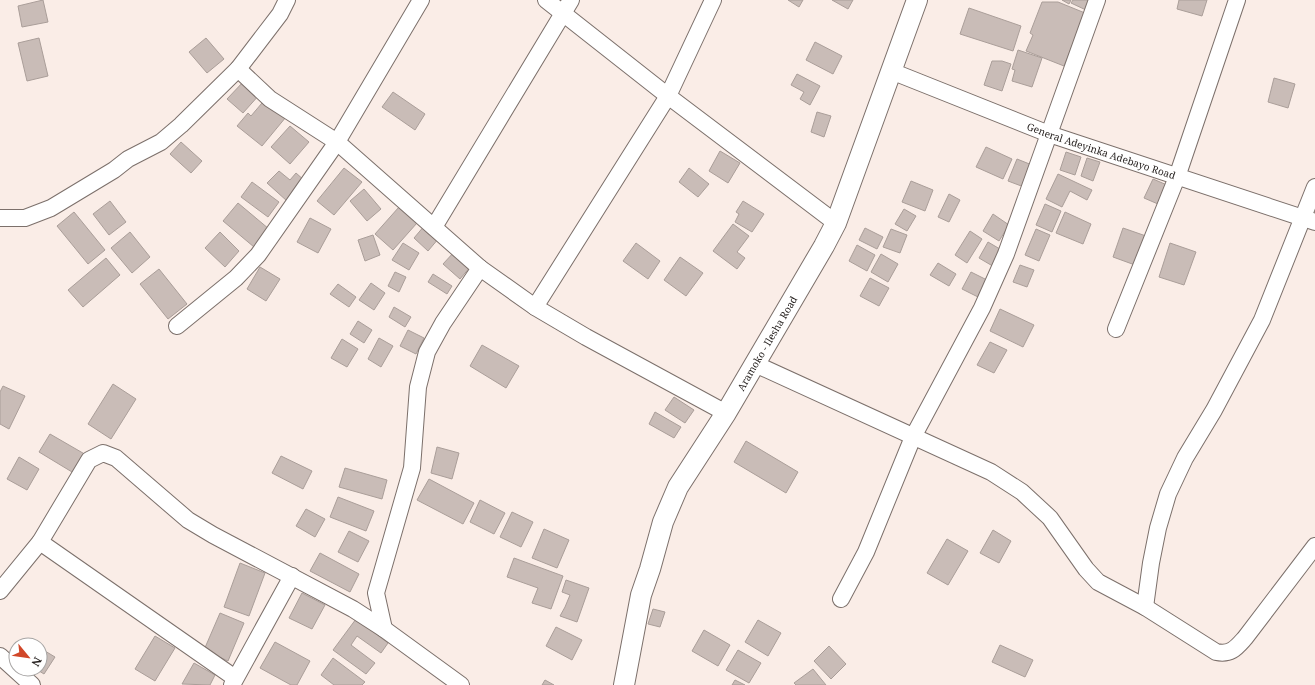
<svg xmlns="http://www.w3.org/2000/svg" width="1315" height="685" viewBox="0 0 1315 685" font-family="'Noto Serif',serif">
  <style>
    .building { fill: #c9bcb7; stroke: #aa9e99 }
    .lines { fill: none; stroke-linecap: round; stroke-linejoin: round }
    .minor-casing { stroke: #7c706b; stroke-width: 18 }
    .major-casing { stroke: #7c706b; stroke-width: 22 }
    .minor { stroke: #fff; stroke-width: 16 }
    .major { stroke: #fff; stroke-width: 20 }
    .labels { text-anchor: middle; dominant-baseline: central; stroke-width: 3; stroke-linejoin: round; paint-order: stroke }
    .street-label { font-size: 10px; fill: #231e1c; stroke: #fff }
  </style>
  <rect width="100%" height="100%" fill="#faede7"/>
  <g class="building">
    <path d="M 43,0 L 48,22 L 22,27 L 18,6 Z"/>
    <path d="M 788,0 L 803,0 L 799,7 Z"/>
    <path d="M 832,0 L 853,0 L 848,9 Z"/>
    <path d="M 1062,0 L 1071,0 L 1069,4 Z"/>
    <path d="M 1073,0 L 1091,0 L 1086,10 L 1071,3 Z"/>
    <path d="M 1179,0 L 1207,0 L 1202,16 L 1177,9 Z"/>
    <path d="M 1042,2 L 1058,2 L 1085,13 L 1064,66 L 1026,51 L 1033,35 L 1030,33 Z"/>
    <path d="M 969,8 L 1021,26 L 1013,51 L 960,34 Z"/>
    <path d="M 39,38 L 48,76 L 27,81 L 18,43 Z"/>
    <path d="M 206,38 L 224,59 L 207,73 L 189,52 Z"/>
    <path d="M 815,42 L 842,56 L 833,74 L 806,60 Z"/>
    <path d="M 1018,50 L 1042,58 L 1032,87 L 1012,81 L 1015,70 L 1012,69 Z"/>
    <path d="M 992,61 L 1002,61 L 1011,64 L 1002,91 L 984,85 Z"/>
    <path d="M 797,74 L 820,86 L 810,105 L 800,99 L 804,92 L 791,85 Z"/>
    <path d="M 1274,78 L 1295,84 L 1288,108 L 1268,102 Z"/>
    <path d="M 245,80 L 260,94 L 243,113 L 227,99 Z"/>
    <path d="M 393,92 L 425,114 L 415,130 L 382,107 Z"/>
    <path d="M 262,103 L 273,111 L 275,108 L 286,117 L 262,146 L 237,126 L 248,113 L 251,116 Z"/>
    <path d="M 817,112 L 831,116 L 824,137 L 811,132 Z"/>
    <path d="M 290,126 L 309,142 L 290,164 L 271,147 Z"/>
    <path d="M 181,142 L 202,161 L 191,173 L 170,154 Z"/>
    <path d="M 986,147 L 1012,159 L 1003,179 L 976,167 Z"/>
    <path d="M 720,151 L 740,163 L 728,183 L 709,171 Z"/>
    <path d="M 1066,152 L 1081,157 L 1075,175 L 1060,170 Z"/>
    <path d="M 1087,158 L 1100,162 L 1093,181 L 1081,176 Z"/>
    <path d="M 1017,159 L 1032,165 L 1024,187 L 1008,181 Z"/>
    <path d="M 344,168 L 362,182 L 334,215 L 317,201 Z"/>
    <path d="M 689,168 L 709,184 L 698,197 L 679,182 Z"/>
    <path d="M 279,171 L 290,180 L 296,173 L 305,181 L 287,201 L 267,183 Z"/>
    <path d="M 1058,174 L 1092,190 L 1087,200 L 1070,191 L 1062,207 L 1046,199 Z"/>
    <path d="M 1153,179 L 1167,185 L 1158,204 L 1144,198 Z"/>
    <path d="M 911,181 L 933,190 L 925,211 L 902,202 Z"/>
    <path d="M 252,182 L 279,202 L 268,217 L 241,197 Z"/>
    <path d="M 364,189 L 381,209 L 367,221 L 350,201 Z"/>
    <path d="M 949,194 L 960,200 L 949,222 L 938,217 Z"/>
    <path d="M 110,201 L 126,222 L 109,235 L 93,214 Z"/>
    <path d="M 743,201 L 764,214 L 752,232 L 735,222 L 739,214 L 736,212 Z"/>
    <path d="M 238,203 L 269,229 L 254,247 L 223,221 Z"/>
    <path d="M 1045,204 L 1061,211 L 1052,232 L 1036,225 Z"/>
    <path d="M 399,207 L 417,223 L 393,250 L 375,234 Z"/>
    <path d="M 904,209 L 916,216 L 907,231 L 895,224 Z"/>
    <path d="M 74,212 L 105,250 L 88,264 L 57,226 Z"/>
    <path d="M 1065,212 L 1091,224 L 1083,244 L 1056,233 Z"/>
    <path d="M 993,214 L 1009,225 L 999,241 L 983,231 Z"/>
    <path d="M 310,218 L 331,229 L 318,253 L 297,242 Z"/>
    <path d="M 733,224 L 749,236 L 737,252 L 745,258 L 737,269 L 713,251 Z"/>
    <path d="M 425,225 L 439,238 L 428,251 L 414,238 Z"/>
    <path d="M 865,228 L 883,237 L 877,249 L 859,240 Z"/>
    <path d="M 1123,228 L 1146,236 L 1135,265 L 1113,257 Z"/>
    <path d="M 891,229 L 907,235 L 900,253 L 883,247 Z"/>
    <path d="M 1036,229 L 1050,235 L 1039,261 L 1025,255 Z"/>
    <path d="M 970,231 L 982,239 L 967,263 L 955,255 Z"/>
    <path d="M 130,232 L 150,257 L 132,273 L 111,248 Z"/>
    <path d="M 220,232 L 239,251 L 225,267 L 205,248 Z"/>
    <path d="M 373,235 L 380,255 L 365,261 L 358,240 Z"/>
    <path d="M 988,242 L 1005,252 L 996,268 L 979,258 Z"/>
    <path d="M 403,243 L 419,253 L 409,270 L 392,260 Z"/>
    <path d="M 636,243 L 660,261 L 648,279 L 623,261 Z"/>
    <path d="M 1170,243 L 1196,252 L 1184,285 L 1159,277 Z"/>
    <path d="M 857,245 L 875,255 L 867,271 L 849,261 Z"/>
    <path d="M 455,251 L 471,266 L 460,279 L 443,264 Z"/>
    <path d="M 881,254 L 898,264 L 888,282 L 871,272 Z"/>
    <path d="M 680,257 L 703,273 L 686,296 L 664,280 Z"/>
    <path d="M 106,258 L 120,275 L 83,307 L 68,290 Z"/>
    <path d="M 938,263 L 956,274 L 949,286 L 930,275 Z"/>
    <path d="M 1020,265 L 1034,270 L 1027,287 L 1013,282 Z"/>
    <path d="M 260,267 L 280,279 L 266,301 L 247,289 Z"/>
    <path d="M 159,269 L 187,304 L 168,319 L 140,284 Z"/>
    <path d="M 395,272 L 406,277 L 399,292 L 388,286 Z"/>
    <path d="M 971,272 L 987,280 L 978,297 L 962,289 Z"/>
    <path d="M 433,274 L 452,286 L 447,294 L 428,282 Z"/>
    <path d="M 870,278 L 889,288 L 879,306 L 860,296 Z"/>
    <path d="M 371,283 L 385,293 L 374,310 L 359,300 Z"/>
    <path d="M 338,284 L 356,297 L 349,307 L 330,294 Z"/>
    <path d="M 394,307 L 411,317 L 405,327 L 389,317 Z"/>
    <path d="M 1000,309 L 1034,325 L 1023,347 L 990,331 Z"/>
    <path d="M 358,321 L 372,330 L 364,343 L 350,334 Z"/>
    <path d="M 408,330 L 424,338 L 416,354 L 400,346 Z"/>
    <path d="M 379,338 L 393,346 L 381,367 L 368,359 Z"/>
    <path d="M 342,339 L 358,349 L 347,367 L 331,358 Z"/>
    <path d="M 990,342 L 1007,350 L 994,373 L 977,365 Z"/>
    <path d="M 482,345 L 519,366 L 506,388 L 470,366 Z"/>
    <path d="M 113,384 L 136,399 L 111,439 L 88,424 Z"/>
    <path d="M 3,386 L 25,396 L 9,429 L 0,424 L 0,392 Z"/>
    <path d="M 674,397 L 694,410 L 685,423 L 665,410 Z"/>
    <path d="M 655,412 L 681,427 L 674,438 L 649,424 Z"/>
    <path d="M 50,434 L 88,456 L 77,475 L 39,452 Z"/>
    <path d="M 746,441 L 798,472 L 786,493 L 734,462 Z"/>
    <path d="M 437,447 L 459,453 L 452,479 L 431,473 Z"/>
    <path d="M 281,456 L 312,471 L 303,489 L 272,473 Z"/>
    <path d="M 19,457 L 39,469 L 27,490 L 7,479 Z"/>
    <path d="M 345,468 L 387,480 L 382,499 L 339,487 Z"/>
    <path d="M 429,479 L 474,503 L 463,524 L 417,500 Z"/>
    <path d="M 338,497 L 374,511 L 366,531 L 330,517 Z"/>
    <path d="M 480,500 L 505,513 L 494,534 L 470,522 Z"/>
    <path d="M 306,509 L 325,519 L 315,537 L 296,526 Z"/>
    <path d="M 512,512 L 533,522 L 521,547 L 500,537 Z"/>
    <path d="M 544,529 L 569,540 L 557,568 L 532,558 Z"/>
    <path d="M 993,530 L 1011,541 L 999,563 L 980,553 Z"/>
    <path d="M 349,531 L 369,541 L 358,562 L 338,552 Z"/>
    <path d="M 947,539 L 968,551 L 948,585 L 927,573 Z"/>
    <path d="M 320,553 L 359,574 L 350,592 L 310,571 Z"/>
    <path d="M 514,558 L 563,576 L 551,609 L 532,603 L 538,588 L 507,577 Z"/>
    <path d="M 240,563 L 265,573 L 249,616 L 224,607 Z"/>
    <path d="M 566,580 L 589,588 L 577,622 L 560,616 L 565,607 L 570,595 L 562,592 Z"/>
    <path d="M 302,593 L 325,605 L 312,629 L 289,618 Z"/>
    <path d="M 653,609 L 665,612 L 660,627 L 648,624 Z"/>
    <path d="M 220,613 L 244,623 L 228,661 L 204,650 Z"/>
    <path d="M 356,619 L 388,643 L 381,653 L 357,636 L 351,645 L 375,663 L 366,674 L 333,650 Z"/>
    <path d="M 758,620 L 781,633 L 768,656 L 745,642 Z"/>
    <path d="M 556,627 L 582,640 L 572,660 L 546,646 Z"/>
    <path d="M 704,630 L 730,645 L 718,666 L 692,651 Z"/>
    <path d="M 155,636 L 175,648 L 155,681 L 135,669 Z"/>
    <path d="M 275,642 L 310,661 L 297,685 L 291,685 L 260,668 Z"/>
    <path d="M 1000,645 L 1033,660 L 1025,677 L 992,662 Z"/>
    <path d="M 829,646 L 846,664 L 831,679 L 814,661 Z"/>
    <path d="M 40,648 L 55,657 L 44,674 L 36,669 L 40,669 Z"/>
    <path d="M 738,650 L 761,663 L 749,683 L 726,670 Z"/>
    <path d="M 333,658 L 365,682 L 362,685 L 334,685 L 321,675 Z"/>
    <path d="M 194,663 L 215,675 L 210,685 L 182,684 Z"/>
    <path d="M 813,669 L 826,685 L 796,685 L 794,683 Z"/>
    <path d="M 545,680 L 554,685 L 542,685 Z"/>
    <path d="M 735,680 L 745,685 L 732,685 Z"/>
  </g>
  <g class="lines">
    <defs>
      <g id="minor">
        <path d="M 546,0 L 668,96 L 836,223"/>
        <path d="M 238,69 L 270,99 L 337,142 L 480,268 L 535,307 L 586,337 L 726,413"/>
        <path id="s1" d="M 891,71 L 1049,134 L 1315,222"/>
        <path d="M 0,218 L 25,218 L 51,208 L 114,170 L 128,159 L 161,142 L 181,125 L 238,69 L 280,14 L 287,0"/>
        <path d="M 434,227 L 571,0"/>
        <path d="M 535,307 L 668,96 L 713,0"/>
        <path d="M 177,326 L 236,278 L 258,255 L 337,142 L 421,0"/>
        <path d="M 1116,329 L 1177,177 L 1237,0"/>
        <path d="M 755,364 L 991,472 L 1022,492 L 1050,518 L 1086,569 L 1098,582 L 1145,607 L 1216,652 C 1231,655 1236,648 1245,638 L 1315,546"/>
        <path d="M 40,542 L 235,678"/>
        <path d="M 0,591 L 40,542 L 89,460 L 103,453 L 116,458 L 188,520 L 213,535 L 353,609 L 384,629 L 461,685"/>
        <path d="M 841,599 L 866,552 L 913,437 L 982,308 L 1006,254 L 1097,0"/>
        <path d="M 1145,607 L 1151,563 L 1158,528 L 1168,494 L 1185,458 L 1214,410 L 1262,320 L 1315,187"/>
        <path d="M 384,629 L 376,593 L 412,468 L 418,387 L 427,352 L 443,323 L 480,268"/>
        <path d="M 0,656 L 32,685"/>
        <path d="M 232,685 L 292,576"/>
      </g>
      <g id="major">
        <path id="s2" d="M 624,685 L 641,595 L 650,569 L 663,522 L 678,487 L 726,413 L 824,246 L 836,223 L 917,0"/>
      </g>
    </defs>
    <use href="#minor" class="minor-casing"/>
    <use href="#major" class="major-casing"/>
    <use href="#minor" class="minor"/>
    <use href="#major" class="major"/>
  </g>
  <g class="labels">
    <g class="street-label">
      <text stroke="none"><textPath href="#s1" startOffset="225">General Adeyinka Adebayo Road</textPath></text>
      <text stroke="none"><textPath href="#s2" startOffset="375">Aramoko - Ilesha Road</textPath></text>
    </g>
  </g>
  <g transform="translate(28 657) rotate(119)"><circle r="19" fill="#ffffff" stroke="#a7a5a4"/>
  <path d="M0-3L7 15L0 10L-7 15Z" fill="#d14729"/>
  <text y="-6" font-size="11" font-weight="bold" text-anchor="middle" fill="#231e1c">N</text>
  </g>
</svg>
